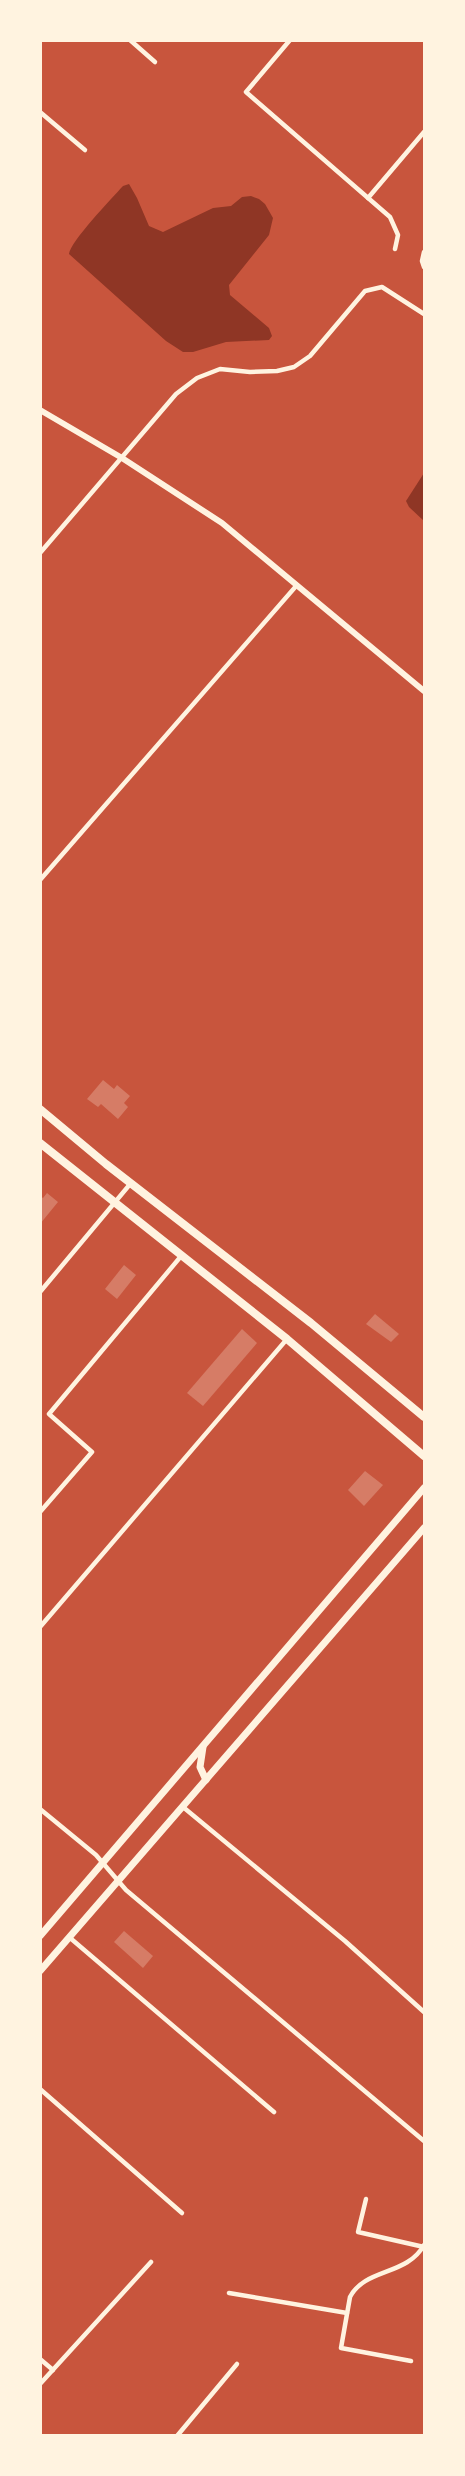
<svg xmlns="http://www.w3.org/2000/svg" width="465" height="2476" viewBox="0 0 465 2476" font-family="'Asap Condensed',sans-serif">
  <style>
    .water { fill: #8f3625 }
    .building { fill: #d67c66 }
    .lines { fill: none; stroke-linecap: round; stroke-linejoin: round }
    .minor { stroke: #fff3e0; stroke-width: 4.5 }
    .tertiary { stroke: #fff3e0; stroke-width: 6 }
    .secondary { stroke: #fff3e0; stroke-width: 7 }
    .primary { stroke: #fff3e0; stroke-width: 8 }
  </style>
  <rect width="100%" height="100%" fill="#c8553d"/>
  <g class="water">
    <path d="M 129,184 L 137,198 L 149,226 L 163,232 L 213,208 L 231,206 L 242,197 L 251,196 L 259,199 L 265,204 L 273,218 L 269,235 L 229,285 L 230,295 L 269,328 L 272,336 L 269,340 L 226,342 L 193,352 L 183,352 L 166,341 L 69,254 C 70,242 112,198 123,186 Z"/>
    <path d="M 424,473 L 424,521 L 409,507 L 406,501 Z"/>
  </g>
  <g class="building">
    <path d="M 103,1080 L 114,1089 L 117,1085 L 130,1096 L 124,1103 L 128,1107 L 118,1119 L 101,1104 L 98,1107 L 87,1099 Z"/>
    <path d="M 47,1193 L 58,1202 L 40,1224 L 40,1196 L 43,1198 Z"/>
    <path d="M 124,1265 L 136,1275 L 117,1299 L 105,1289 Z"/>
    <path d="M 375,1314 L 399,1334 L 391,1342 L 366,1324 Z"/>
    <path d="M 242,1329 L 257,1343 L 203,1406 L 187,1393 Z"/>
    <path d="M 365,1471 L 383,1485 L 364,1506 L 348,1490 Z"/>
    <path d="M 124,1931 L 153,1956 L 143,1968 L 114,1942 Z"/>
  </g>
  <g class="lines">
    <g class="minor">
      <path d="M 130,40 L 155,62"/>
      <path d="M 290,40 L 246,92 L 390,217 L 398,235 L 395,249"/>
      <path d="M 40,112 L 85,150"/>
      <path d="M 368,198 L 424,132"/>
      <path d="M 424,252 L 422,261 L 424,267"/>
      <path d="M 40,553 L 176,394 L 197,378 L 220,369 L 250,372 L 277,371 L 294,367 L 310,356 L 365,291 L 382,287 L 424,314"/>
      <path d="M 40,880 L 297,585"/>
      <path d="M 40,1292 L 131,1183"/>
      <path d="M 40,1512 L 92,1452 L 49,1414 L 182,1255"/>
      <path d="M 40,1627 L 287,1339"/>
      <path d="M 183,1807 L 345,1941 L 424,2012"/>
      <path d="M 40,1809 L 96,1855 L 126,1890 L 424,2141"/>
      <path d="M 69,1937 L 274,2112"/>
      <path d="M 40,2089 L 182,2213"/>
      <path d="M 366,2199 L 358,2232 L 424,2247"/>
      <path d="M 229,2293 L 347,2313"/>
      <path d="M 40,2359 L 53,2370"/>
      <path d="M 411,2361 L 341,2348 L 350,2297 C 365,2268 407,2276 424,2245"/>
      <path d="M 40,2384 L 151,2262"/>
      <path d="M 177,2436 L 237,2364"/>
    </g>
    <path class="tertiary" d="M 40,410 L 122,458 L 222,523 L 424,691"/>
    <g class="secondary">
      <path d="M 203,1747 L 200,1767 L 206,1780"/>
      <path d="M 40,1936 L 424,1488"/>
      <path d="M 40,1971 L 424,1528"/>
    </g>
    <g class="primary">
      <path d="M 40,1109 L 106,1164 L 311,1323 L 424,1417"/>
      <path d="M 40,1143 L 287,1339 L 424,1456"/>
    </g>
  </g>
  <rect width="465" height="2476" fill="none" stroke="#fff3e0" stroke-width="84"/>
</svg>
